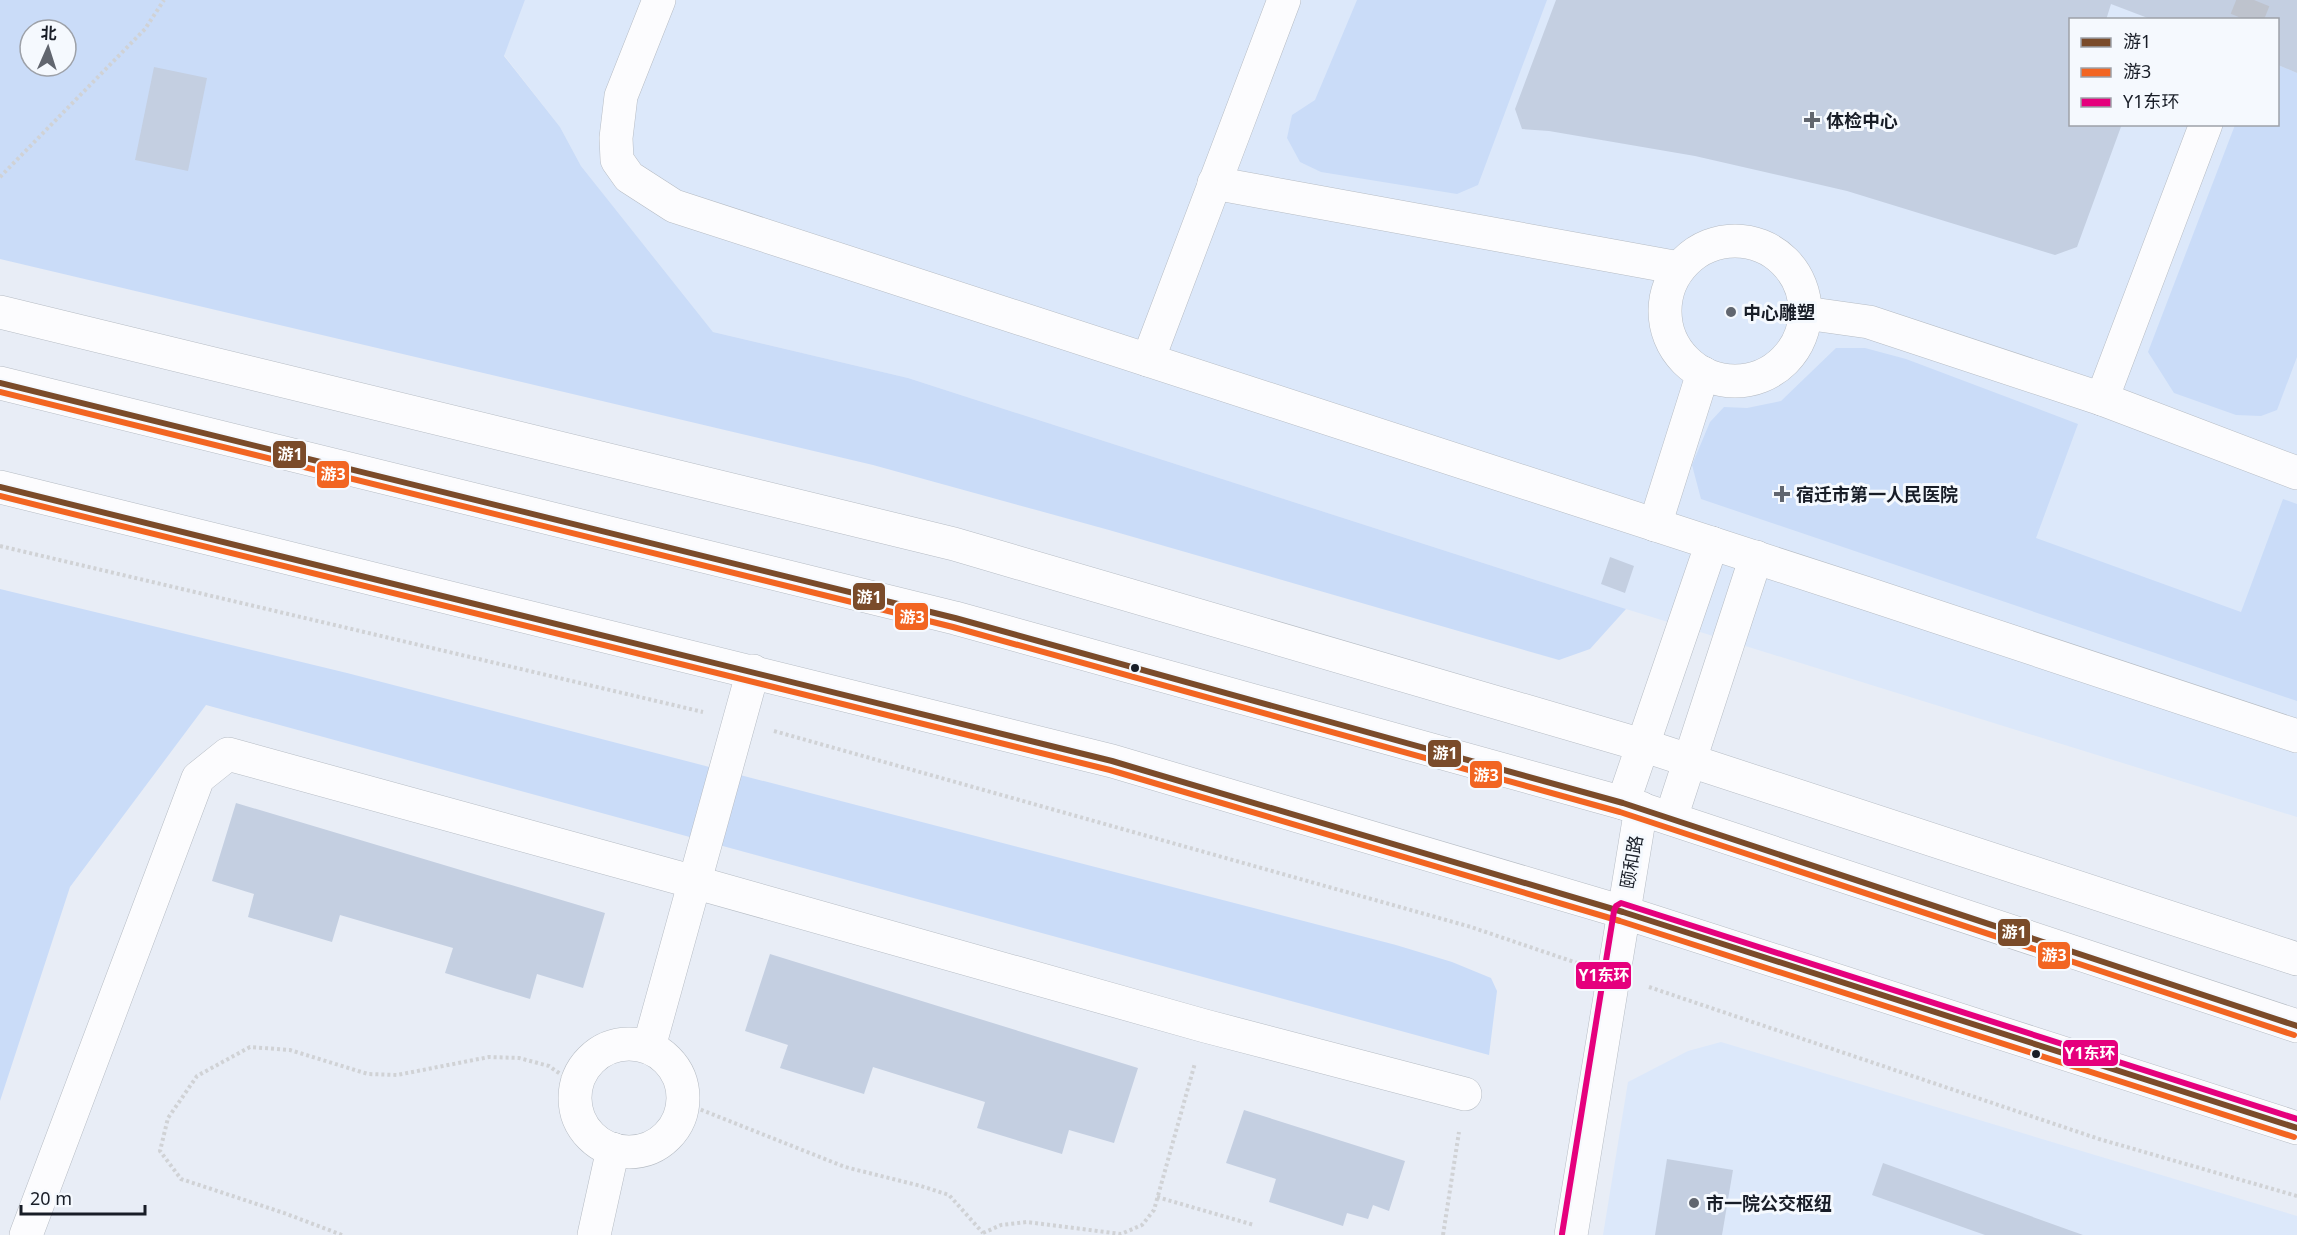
<svg xmlns="http://www.w3.org/2000/svg" width="2297" height="1235" viewBox="0 0 2297 1235" font-family="'Noto Sans','Noto Sans SC',sans-serif">
  <style>
    .built { fill: #dce8fa; fill-rule: evenodd }
    .green { fill: #cadcf8; fill-rule: evenodd }
    .building { fill: #c4cfe1 }
    .lines { fill: none; stroke-linecap: round; stroke-linejoin: round }
    .minor-tunnel { stroke: #bec3cd; stroke-width: 33; stroke-dasharray: 33 16; stroke-linecap: butt }
    .minor-casing { stroke: #b6bcc4; stroke-width: 34 }
    .major-casing { stroke: #b6bcc4; stroke-width: 34 }
    .path { stroke: #d0d2d5; stroke-width: 4; stroke-dasharray: 3 3; stroke-linecap: butt }
    .minor { stroke: #fcfcfe; stroke-width: 33 }
    .major { stroke: #fcfcfe; stroke-width: 33 }
    .bus-1-casing { stroke: #f5f9fe; stroke-width: 10 }
    .bus-2-casing { stroke: #f5f9fe; stroke-width: 10 }
    .bus-3-casing { stroke: #f5f9fe; stroke-width: 10 }
    .bus-1 { stroke: #7a4b2a; stroke-width: 6 }
    .bus-2 { stroke: #f26522; stroke-width: 6 }
    .bus-3 { stroke: #e5007d; stroke-width: 6 }
    .poi-dot { fill: #61666f; stroke: #f5f9fe; stroke-width: 2 }
    .bus-dot { fill: #181d27; stroke: #f5f9fe; stroke-width: 2 }
    .labels { text-anchor: middle; dominant-baseline: central; stroke-width: 6; stroke-linejoin: round; paint-order: stroke }
    .poi-label { font-size: 18px; font-weight: bold; fill: #181d27; stroke: #f5f9fe; text-anchor: start }
    .street-label { font-size: 18px; fill: #181d27; stroke: #f5f9fe }
    .line-badge { stroke: #f5f9fe; stroke-width: 2 }
    .badge-label { font-size: 16px; text-anchor: middle; font-weight: bold; fill: #fff }
  </style>
  <rect width="100%" height="100%" fill="#e8edf6"/>
  <g class="built">
    <path d="M 525,0 L 2297,0 L 2297,817 L 1626,609 L 908,378 L 713,332 L 581,166 L 560,127 L 504,55 ZM 2070,20 L 2278,20 L 2278,124 L 2070,124 Z"/>
    <path d="M 1721,1042 L 2297,1216 L 2297,1235 L 1603,1235 L 1628,1082 L 1688,1051 Z"/>
  </g>
  <g class="green">
    <path d="M 0,0 L 525,0 L 504,56 L 560,127 L 581,166 L 713,332 L 908,378 L 1626,609 L 1590,649 L 1559,660 L 1109,530 L 873,465 L 0,259 ZM 30,30 L 66,30 L 66,66 L 30,66 Z"/>
    <path d="M 1357,0 L 1547,0 L 1478,185 L 1457,194 L 1321,172 L 1300,162 L 1287,138 L 1292,115 L 1315,100 Z"/>
    <path d="M 2278,65 L 2297,73 L 2297,357 L 2277,410 L 2261,416 L 2236,415 L 2174,393 L 2148,352 L 2235,125 L 2278,124 Z"/>
    <path d="M 1836,348 L 1865,348 L 1906,359 L 2078,424 L 2036,538 L 2241,612 L 2283,499 L 2297,504 L 2297,701 L 1701,499 L 1692,465 L 1710,422 L 1724,407 L 1747,408 L 1781,401 Z"/>
    <path d="M 0,589 L 347,673 L 1396,945 L 1452,962 L 1491,978 L 1497,991 L 1489,1055 L 206,705 L 70,887 L 0,1101 Z"/>
  </g>
  <g class="building">
    <path d="M 1556,0 L 2297,0 L 2297,73 L 2278,65 L 2278,20 L 2153,20 L 2111,4 L 2106,20 L 2070,20 L 2070,124 L 2122,124 L 2077,247 L 2055,255 L 1847,191 L 1695,156 L 1549,131 L 1522,129 L 1515,109 Z"/>
    <path d="M 154,67 L 207,78 L 188,171 L 135,160 Z"/>
    <path d="M 1610,557 L 1634,566 L 1625,593 L 1601,584 Z"/>
    <path d="M 236,803 L 605,913 L 583,988 L 537,974 L 530,999 L 445,973 L 453,948 L 340,915 L 332,942 L 248,917 L 254,894 L 212,881 Z"/>
    <path d="M 770,954 L 1138,1068 L 1114,1143 L 1069,1130 L 1062,1154 L 977,1128 L 985,1102 L 873,1067 L 864,1094 L 780,1068 L 788,1045 L 745,1031 Z"/>
    <path d="M 1244,1110 L 1405,1161 L 1389,1211 L 1373,1205 L 1368,1219 L 1347,1213 L 1343,1226 L 1269,1202 L 1276,1179 L 1226,1163 Z"/>
    <path d="M 1667,1159 L 1733,1170 L 1722,1235 L 1655,1235 Z"/>
    <path d="M 1883,1163 L 2083,1235 L 1985,1235 L 1872,1195 Z"/>
  </g>
  <g class="lines">
    <path class="minor-tunnel" d="M 2246,20 L 2254,0"/>
    <defs>
      <g id="minor">
        <path d="M 659,0 L 621,96 L 616,138 L 617,160 L 629,177 L 674,206 L 1865,593 L 2297,736"/>
        <path d="M 1214,183 L 1679,268"/>
        <circle cx="1735" cy="311" r="70"/>
        <path d="M 0,312 L 954,544 L 1642,745 L 2297,959"/>
        <path d="M 1805,313 L 1869,322 L 2102,399 L 2206,124"/>
        <path d="M 1148,360 L 1284,0"/>
        <path d="M 2102,399 L 2297,473"/>
        <path d="M 1655,525 L 1703,373"/>
        <path d="M 1623,803 L 1712,543"/>
        <path d="M 1671,818 L 1756,557"/>
        <circle cx="629" cy="1098" r="54"/>
        <path d="M 649,1047 L 753,671"/>
        <path d="M 26,1235 L 198,778 L 228,754 L 694,882 L 1205,1026 L 1465,1094"/>
        <path d="M 594,1235 L 613,1149"/>
        <path d="M 1571,1235 L 1641,808"/>
      </g>
      <g id="major">
        <path d="M 0,383 L 955,618 L 1623,803 L 2297,1026"/>
        <path d="M 0,487 L 1112,761 L 1623,912 L 2297,1128"/>
      </g>
    </defs>
    <use href="#minor" class="minor-casing"/>
    <use href="#major" class="major-casing"/>
    <g class="path">
      <path d="M 0,177 L 145,29 L 164,0"/>
      <path d="M 0,546 L 703,712"/>
      <path d="M 774,731 L 1471,927 L 1577,963"/>
      <path d="M 1649,987 L 2099,1139 L 2297,1196"/>
      <path d="M 684,1103 L 845,1167 L 921,1186 L 949,1195 L 983,1233"/>
      <path d="M 1157,1197 L 1254,1225"/>
      <path d="M 983,1233 L 1001,1225 L 1027,1222 L 1121,1234 L 1142,1225 L 1154,1210 L 1195,1063"/>
      <path d="M 342,1235 L 284,1213 L 181,1179 L 160,1151 L 168,1118 L 197,1076 L 250,1047 L 290,1050 L 368,1074 L 397,1075 L 489,1057 L 519,1058 L 549,1066 L 576,1085"/>
      <path d="M 1443,1235 L 1459,1132"/>
    </g>
    <use href="#minor" class="minor"/>
    <use href="#major" class="major"/>
    <defs>
      <g id="bus-1">
        <path d="M 0,383 L 955,618 L 1623,803 L 2297,1026"/>
        <path d="M 0,487 L 1112,761 L 1623,912 L 2297,1128"/>
      </g>
      <g id="bus-2">
        <path d="M 0,392 L 953,627 L 1620,812 L 2294,1035"/>
        <path d="M 0,496 L 1110,770 L 1620,921 L 2294,1137"/>
      </g>
      <path id="bus-3" d="M 1562,1234 L 1614,911 L 1616,906 L 1621,903 L 2297,1119"/>
    </defs>
    <use href="#bus-1" class="bus-1-casing"/>
    <use href="#bus-2" class="bus-2-casing"/>
    <use href="#bus-3" class="bus-3-casing"/>
    <use href="#bus-1" class="bus-1"/>
    <use href="#bus-2" class="bus-2"/>
    <use href="#bus-3" class="bus-3"/>
  </g>
  <g class="poi-dot">
    <path d="M1809 111h6v6h6v6h-6v6h-6v-6h-6v-6h6z"/>
    <circle cx="1731" cy="312" r="6"/>
    <path d="M1779 485h6v6h6v6h-6v6h-6v-6h-6v-6h6z"/>
    <circle cx="1694" cy="1203" r="6"/>
  </g>
  <g class="bus-dot">
    <circle cx="1135" cy="668" r="5"/>
    <circle cx="2036" cy="1054" r="5"/>
  </g>
  <g class="labels">
    <g class="poi-label">
      <text x="1826" y="120">体检中心</text>
      <text x="1743" y="312">中心雕塑</text>
      <text x="1796" y="494">宿迁市第一人民医院</text>
      <text x="1706" y="1203">市一院公交枢纽</text>
    </g>
    <g class="street-label">
      <text transform="translate(1631 862) rotate(-80)">颐和路</text>
    </g>
  </g>
  <g class="line-badge">
    <rect x="272" y="440" width="35" height="29" rx="6" fill="#7a4b2a"/>
    <rect x="316" y="460" width="34" height="29" rx="6" fill="#f26522"/>
    <rect x="852" y="582" width="34" height="29" rx="6" fill="#7a4b2a"/>
    <rect x="894" y="602" width="35" height="29" rx="6" fill="#f26522"/>
    <rect x="1427" y="739" width="35" height="29" rx="6" fill="#7a4b2a"/>
    <rect x="1469" y="760" width="34" height="29" rx="6" fill="#f26522"/>
    <rect x="1997" y="918" width="34" height="29" rx="6" fill="#7a4b2a"/>
    <rect x="2037" y="941" width="34" height="29" rx="6" fill="#f26522"/>
    <rect x="1575" y="961" width="57" height="29" rx="6" fill="#e5007d"/>
    <rect x="2062" y="1039" width="57" height="28" rx="6" fill="#e5007d"/>
  </g>
  <g class="badge-label">
    <text x="290" y="460">游1</text>
    <text x="333" y="480">游3</text>
    <text x="869" y="603">游1</text>
    <text x="912" y="623">游3</text>
    <text x="1445" y="759">游1</text>
    <text x="1486" y="781">游3</text>
    <text x="2014" y="938">游1</text>
    <text x="2054" y="961">游3</text>
    <text x="1604" y="981">Y1东环</text>
    <text x="2090" y="1059">Y1东环</text>
  </g>
  <rect x="2069" y="18" width="210" height="108" fill="#f5f9fe" stroke="#9da1a8" stroke-width="1.5"/>
  <rect x="2081" y="38" width="30" height="9" fill="#7a4b2a" stroke="#9da1a8" stroke-width="1.5"/>
  <text x="2123" y="48" font-size="18" fill="#181d27">游1</text>
  <rect x="2081" y="68" width="30" height="9" fill="#f26522" stroke="#9da1a8" stroke-width="1.5"/>
  <text x="2123" y="78" font-size="18" fill="#181d27">游3</text>
  <rect x="2081" y="98" width="30" height="9" fill="#e5007d" stroke="#9da1a8" stroke-width="1.5"/>
  <text x="2123" y="108" font-size="18" fill="#181d27">Y1东环</text>
  <g transform="translate(48 48) rotate(3)"><circle r="28" fill="#f5f9fe" stroke="#9da1a8" stroke-width="1.5"/>
  <path d="M0-4.5L10 22L0 15L-10 22Z" fill="#61666f"/>
  <text y="-9" font-size="16" font-weight="bold" text-anchor="middle" fill="#181d27">北</text>
  </g>
  <path d="M21 1205v9h124v-9" fill="none" stroke="#181d27" stroke-width="3"/>
  <text x="30" y="1205" font-size="18" fill="#181d27" stroke="#f5f9fe" stroke-width="4.5" paint-order="stroke">20 m</text>
</svg>
